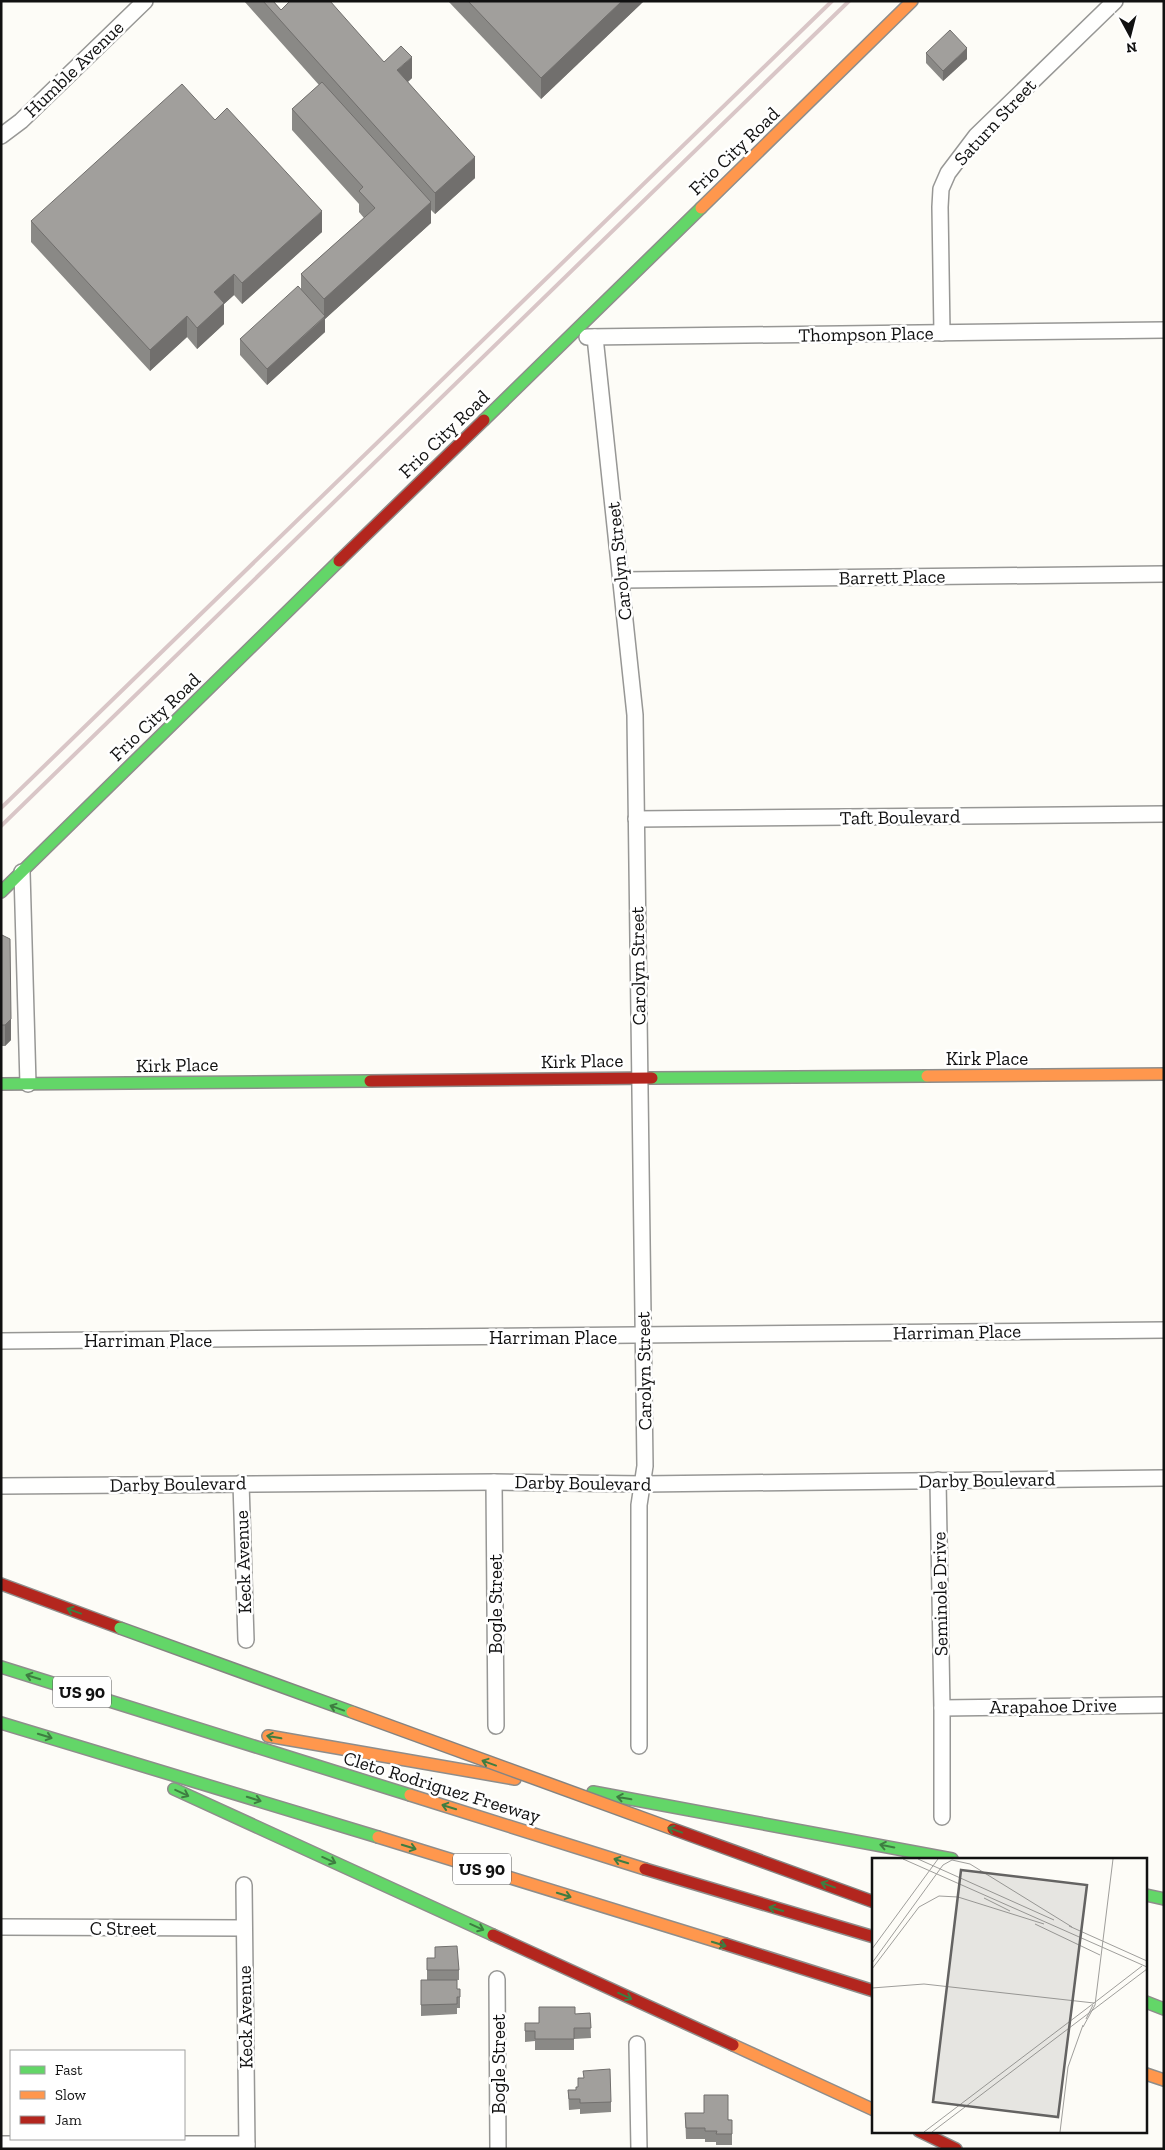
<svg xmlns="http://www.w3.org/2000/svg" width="1165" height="2150" viewBox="0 0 1165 2150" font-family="'Zilla Slab',serif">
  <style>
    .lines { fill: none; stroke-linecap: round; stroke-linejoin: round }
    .street-casing { stroke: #979795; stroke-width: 18 }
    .fast-casing { stroke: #8e8d8b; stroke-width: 14 }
    .slow-casing { stroke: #8e8d8b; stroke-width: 14 }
    .jam-casing { stroke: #8e8d8b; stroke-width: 14 }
    .street { stroke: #fffffe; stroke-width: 15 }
    .fast { stroke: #63d668; stroke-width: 11 }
    .slow { stroke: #ff974d; stroke-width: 11 }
    .jam { stroke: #b3261e; stroke-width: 11 }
    .rail { stroke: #d9c6c7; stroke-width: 4 }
    .fast-bridge-casing { stroke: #858482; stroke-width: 14; stroke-linecap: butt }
    .slow-bridge-casing { stroke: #858482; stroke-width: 14; stroke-linecap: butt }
    .jam-bridge-casing { stroke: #858482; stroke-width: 14; stroke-linecap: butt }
    .fast-bridge { stroke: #63d668; stroke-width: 11 }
    .slow-bridge { stroke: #ff974d; stroke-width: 11 }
    .jam-bridge { stroke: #b3261e; stroke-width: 11 }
    .wall { fill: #8a8986 }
    .shaded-wall { fill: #716f6d }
    .building { fill: #a19f9c; stroke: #716f6d }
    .oneway { stroke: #3e7d41 }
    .labels { text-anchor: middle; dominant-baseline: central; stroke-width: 5; stroke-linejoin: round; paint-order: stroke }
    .shield { fill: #fff; stroke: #585858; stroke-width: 1 }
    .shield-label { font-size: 18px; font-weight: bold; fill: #111 }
    .street-label { font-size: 19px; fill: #111; stroke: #fff }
    .inset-road { fill: none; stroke: #9f9e9b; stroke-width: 1 }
    .view { fill: #646362; fill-opacity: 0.15; stroke: #646362; stroke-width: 2.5 }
    .inset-edge { fill: none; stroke: #111; stroke-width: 2.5 }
  </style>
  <rect width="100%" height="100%" fill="#fdfcf7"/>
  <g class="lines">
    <defs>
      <g id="street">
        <path d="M 1,136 L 21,121 L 145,1"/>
        <path d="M 942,333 L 940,207 L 941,189 L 948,173 L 976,136 L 1115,1"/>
        <path d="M 587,337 L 1164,330"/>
        <path d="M 595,337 L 635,715 L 645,1466 L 639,1505 L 639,1746"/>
        <path d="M 621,580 L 1164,574"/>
        <path d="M 636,819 L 1164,814"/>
        <path d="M 22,872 L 28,1084"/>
        <path d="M 1,1341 L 1164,1330"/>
        <path d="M 938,1480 L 942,1708 L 942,1817"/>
        <path d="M 494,1482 L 496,1726"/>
        <path d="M 241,1483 L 246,1640"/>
        <path d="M 1,1486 L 494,1482 L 643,1484 L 1164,1478"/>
        <path d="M 942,1708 L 1164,1705"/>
        <path d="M 244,1885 L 247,2149"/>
        <path d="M 1,1927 L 244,1928"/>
        <path d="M 497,1979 L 498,2149"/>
        <path d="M 637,2044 L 639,2149"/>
        <path d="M 1,2144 L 247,2144"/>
      </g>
      <g id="fast">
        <path d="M 484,420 L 701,208"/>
        <path d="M 1,892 L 339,561"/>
        <path d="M 652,1078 L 927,1076"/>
        <path d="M 1,1084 L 370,1081"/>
        <path d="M 1,1667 L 410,1795"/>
        <path d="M 1,1723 L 378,1837"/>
        <path d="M 174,1789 L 493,1935"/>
        <path d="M 593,1792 L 952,1859"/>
        <path d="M 1146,1895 L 1164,1899"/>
        <path d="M 1146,2002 L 1164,2009"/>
      </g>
      <g id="slow">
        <path d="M 701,208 L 912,1"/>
        <path d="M 927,1076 L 1164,1074"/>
        <path d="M 268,1736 L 515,1779"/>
        <path d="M 410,1795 L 645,1869"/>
        <path d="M 378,1837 L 725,1944"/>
        <path d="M 733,2045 L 874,2110"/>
        <path d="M 1146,2074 L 1164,2080"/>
      </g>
      <g id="jam">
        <path d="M 339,561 L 484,420"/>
        <path d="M 370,1081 L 652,1078"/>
        <path d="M 1,1584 L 120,1628"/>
        <path d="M 645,1869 L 874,1937"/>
        <path d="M 493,1935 L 733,2045"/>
        <path d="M 725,1944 L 874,1991"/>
        <path d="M 919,2131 L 956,2149"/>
      </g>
    </defs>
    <use href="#street" class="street-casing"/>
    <use href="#fast" class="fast-casing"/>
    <use href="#slow" class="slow-casing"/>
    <use href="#jam" class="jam-casing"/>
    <use href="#street" class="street"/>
    <use href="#fast" class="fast"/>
    <use href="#slow" class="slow"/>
    <use href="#jam" class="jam"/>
    <g class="rail">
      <path d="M 1,808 L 832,1"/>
      <path d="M 1,826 L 849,1"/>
    </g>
    <defs>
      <path id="fast-bridge" d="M 120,1628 L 352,1712"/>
      <path id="slow-bridge" d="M 352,1712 L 673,1829"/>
      <path id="jam-bridge" d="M 673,1829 L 874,1902"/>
    </defs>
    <use href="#fast-bridge" class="fast-bridge-casing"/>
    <use href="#slow-bridge" class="slow-bridge-casing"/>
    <use href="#jam-bridge" class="jam-bridge-casing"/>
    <use href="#fast-bridge" class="fast-bridge"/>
    <use href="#slow-bridge" class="slow-bridge"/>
    <use href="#jam-bridge" class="jam-bridge"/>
  </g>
  <g class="wall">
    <path d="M 244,1 L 273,1 L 281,10 L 384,62 L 412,78 L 408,82 L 475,178 L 435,214 L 431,210 L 431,223 L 325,319 L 325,332 L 267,385 L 240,355 L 240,339 L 301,289 L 301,274 L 364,218 L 359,212 L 359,204 L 292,130 L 292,109 L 319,85 Z"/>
    <path d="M 448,1 L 644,1 L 541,99 Z"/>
    <path d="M 926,53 L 967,59 L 943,81 L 926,63 Z"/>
    <path d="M 215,120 L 322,232 L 242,304 L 234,295 L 224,304 L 224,324 L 197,349 L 187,337 L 150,371 L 31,242 L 31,221 Z"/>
    <path d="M 1,936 L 11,1040 L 5,1046 L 1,1046 Z"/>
    <path d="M 427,1958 L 459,1970 L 459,1980 L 457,1980 L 457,1989 L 460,1997 L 460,2008 L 457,2008 L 457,2014 L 421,2016 L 421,1980 L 427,1980 Z"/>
    <path d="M 590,2013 L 591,2038 L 574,2039 L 574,2050 L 535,2050 L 535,2041 L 525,2042 L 525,2023 L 539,2023 L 575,2014 Z"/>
    <path d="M 578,2078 L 611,2102 L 611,2112 L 580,2114 L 580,2109 L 569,2110 L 568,2090 L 576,2090 L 578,2087 Z"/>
    <path d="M 685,2113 L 732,2120 L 732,2145 L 716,2145 L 716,2142 L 705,2142 L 705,2139 L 686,2139 Z"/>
  </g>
  <g class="shaded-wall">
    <path d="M 622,1 L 644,1 L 541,99 L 541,78 Z"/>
    <path d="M 967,48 L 967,59 L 943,81 L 943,71 Z"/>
    <path d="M 412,57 L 412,78 L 397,91 L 397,70 Z"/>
    <path d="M 475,157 L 475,178 L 435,214 L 435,193 Z"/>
    <path d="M 431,202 L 431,223 L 325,319 L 325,332 L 267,385 L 267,369 L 324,318 L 324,299 Z"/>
    <path d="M 322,211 L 322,232 L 242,304 L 242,283 Z"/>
    <path d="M 234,274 L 234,295 L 224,304 L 224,324 L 197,349 L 197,328 L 214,292 Z"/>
    <path d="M 187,316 L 187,337 L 150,371 L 150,350 Z"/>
    <path d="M 11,1019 L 11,1040 L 5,1046 L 5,1025 Z"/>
  </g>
  <g class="building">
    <path d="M 263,1 L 273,1 L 281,10 L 290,1 L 330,1 L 384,62 L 401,46 L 412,57 L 397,70 L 475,157 L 435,193 Z"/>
    <path d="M 468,1 L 622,1 L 541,78 Z"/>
    <path d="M 950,30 L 967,48 L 943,71 L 926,53 Z"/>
    <path d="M 322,82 L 431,202 L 324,299 L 301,274 L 375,208 L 359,191 L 363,187 L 292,109 Z"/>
    <path d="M 182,84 L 215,120 L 227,108 L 322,211 L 242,283 L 234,274 L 214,292 L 224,303 L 197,328 L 187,316 L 150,350 L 31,221 Z"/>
    <path d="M 298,286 L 325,316 L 267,369 L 240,339 Z"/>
    <path d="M 2,935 L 10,939 L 11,1019 L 5,1025 L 1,1025 L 1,936 Z"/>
    <path d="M 457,1946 L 459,1970 L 427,1970 L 427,1958 L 435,1958 L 435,1947 Z"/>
    <path d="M 421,1980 L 457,1980 L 457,1989 L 460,1989 L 460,1997 L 457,1997 L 457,2004 L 421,2005 Z"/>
    <path d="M 539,2007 L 575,2007 L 575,2014 L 590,2013 L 591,2028 L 574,2028 L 574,2039 L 535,2039 L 535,2031 L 525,2031 L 525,2023 L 539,2023 Z"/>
    <path d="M 610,2069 L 611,2102 L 580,2103 L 580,2099 L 569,2099 L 568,2090 L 576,2090 L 576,2087 L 578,2087 L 578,2078 L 584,2078 L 583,2071 Z"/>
    <path d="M 704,2095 L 728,2095 L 728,2120 L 732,2120 L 732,2134 L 716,2134 L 717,2131 L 705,2131 L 705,2128 L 686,2128 L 685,2113 L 704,2113 Z"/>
  </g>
  <defs><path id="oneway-shaft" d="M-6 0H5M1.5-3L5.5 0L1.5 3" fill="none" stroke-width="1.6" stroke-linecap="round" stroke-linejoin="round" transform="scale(1.25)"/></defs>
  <g class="oneway">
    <use href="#oneway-shaft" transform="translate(74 1611) rotate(-160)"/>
    <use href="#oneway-shaft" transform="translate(33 1677) rotate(-163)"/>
    <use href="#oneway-shaft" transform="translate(337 1708) rotate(-160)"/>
    <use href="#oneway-shaft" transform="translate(45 1736) rotate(17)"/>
    <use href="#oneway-shaft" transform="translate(274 1737) rotate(-170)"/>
    <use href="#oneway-shaft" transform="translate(489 1763) rotate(-160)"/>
    <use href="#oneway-shaft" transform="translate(182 1793) rotate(25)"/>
    <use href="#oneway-shaft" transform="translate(624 1798) rotate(-170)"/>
    <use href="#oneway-shaft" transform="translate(254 1799) rotate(17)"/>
    <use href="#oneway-shaft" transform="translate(449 1807) rotate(-163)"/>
    <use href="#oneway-shaft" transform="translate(675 1830) rotate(-160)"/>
    <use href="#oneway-shaft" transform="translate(887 1846) rotate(-169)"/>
    <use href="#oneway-shaft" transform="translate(409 1847) rotate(17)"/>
    <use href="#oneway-shaft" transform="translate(329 1860) rotate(24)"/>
    <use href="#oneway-shaft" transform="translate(621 1861) rotate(-163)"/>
    <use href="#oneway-shaft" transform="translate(828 1885) rotate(-160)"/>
    <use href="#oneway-shaft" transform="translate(564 1895) rotate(17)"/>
    <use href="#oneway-shaft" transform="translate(776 1909) rotate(-164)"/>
    <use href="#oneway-shaft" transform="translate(477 1927) rotate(24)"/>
    <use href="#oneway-shaft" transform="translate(719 1944) rotate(17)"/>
    <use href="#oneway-shaft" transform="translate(625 1996) rotate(25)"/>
  </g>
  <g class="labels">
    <g class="shield">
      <rect x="53" y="1676.5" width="58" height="31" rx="4"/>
      <rect x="453" y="1853.5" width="58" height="31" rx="4"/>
    </g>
    <g class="shield-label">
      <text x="82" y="1692">US 90</text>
      <text x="482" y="1869">US 90</text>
    </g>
    <g class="street-label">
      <text transform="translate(74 69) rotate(-44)">Humble Avenue</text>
      <text transform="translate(995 122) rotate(-47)">Saturn Street</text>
      <text transform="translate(734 151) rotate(-44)">Frio City Road</text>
      <text transform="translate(866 334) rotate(-1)">Thompson Place</text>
      <text transform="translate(444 434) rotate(-44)">Frio City Road</text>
      <text transform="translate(619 561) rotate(-96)">Carolyn Street</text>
      <text transform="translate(892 577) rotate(-1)">Barrett Place</text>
      <text transform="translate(155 717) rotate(-44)">Frio City Road</text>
      <text transform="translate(900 817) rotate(-1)">Taft Boulevard</text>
      <text transform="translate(638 966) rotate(-91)">Carolyn Street</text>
      <text x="987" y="1058">Kirk Place</text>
      <text transform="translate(582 1061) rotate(-1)">Kirk Place</text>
      <text transform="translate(177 1065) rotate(-1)">Kirk Place</text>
      <text transform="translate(957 1332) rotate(-1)">Harriman Place</text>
      <text x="553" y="1337">Harriman Place</text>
      <text x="148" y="1340">Harriman Place</text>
      <text transform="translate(644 1371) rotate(-91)">Carolyn Street</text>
      <text transform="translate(987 1480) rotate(-1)">Darby Boulevard</text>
      <text transform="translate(583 1483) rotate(1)">Darby Boulevard</text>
      <text transform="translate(178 1484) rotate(-1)">Darby Boulevard</text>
      <text transform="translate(243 1562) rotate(-92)">Keck Avenue</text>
      <text transform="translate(940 1594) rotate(-91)">Seminole Drive</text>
      <text transform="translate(495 1604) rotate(-90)">Bogle Street</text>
      <text transform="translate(1053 1706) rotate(-1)">Arapahoe Drive</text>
      <text transform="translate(442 1787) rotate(17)">Cleto Rodriguez Freeway</text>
      <text x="123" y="1928">C Street</text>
      <text transform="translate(245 2017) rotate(-91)">Keck Avenue</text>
      <text transform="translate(498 2064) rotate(-90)">Bogle Street</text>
    </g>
  </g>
  <g transform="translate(872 1858)">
    <rect width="275" height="275" fill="#fdfcf7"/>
    <path class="inset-road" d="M 31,1 L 275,109M 46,1 L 182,62M 112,40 L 138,53M 163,66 L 228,97M 197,68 L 275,103M 0,91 L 66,1M 0,105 L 71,7 L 80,2 L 98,6 L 200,69M 0,111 L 47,49 L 67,38 L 86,39 L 172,66M 0,130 L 52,126 L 222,145 L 270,108M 214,161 L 221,147M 211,169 L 223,147 L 241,1M 52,274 L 222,145M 60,274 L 275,111M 188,274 L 196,209 L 211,167"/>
    <path class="view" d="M 89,12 L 215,27 L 186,259 L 61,244 Z"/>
    <rect width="275" height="275" class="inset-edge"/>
  </g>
  <rect width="1165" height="2150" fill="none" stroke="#111111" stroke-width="5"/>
  <rect x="10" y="2050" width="175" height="90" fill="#ffffff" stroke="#a0a0a0"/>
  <rect x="20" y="2066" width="25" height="8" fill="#63d668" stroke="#a0a0a0"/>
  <text x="55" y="2075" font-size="15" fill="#111111">Fast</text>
  <rect x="20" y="2091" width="25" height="8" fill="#ff974d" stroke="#a0a0a0"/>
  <text x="55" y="2100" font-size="15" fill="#111111">Slow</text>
  <rect x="20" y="2116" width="25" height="8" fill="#b3261e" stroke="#a0a0a0"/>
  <text x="55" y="2125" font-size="15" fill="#111111">Jam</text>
  <g transform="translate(1130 35) rotate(173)" stroke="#ffffff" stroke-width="4" paint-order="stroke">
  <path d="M0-4L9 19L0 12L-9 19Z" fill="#111111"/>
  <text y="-8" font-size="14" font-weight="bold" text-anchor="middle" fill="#111111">N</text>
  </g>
</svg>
